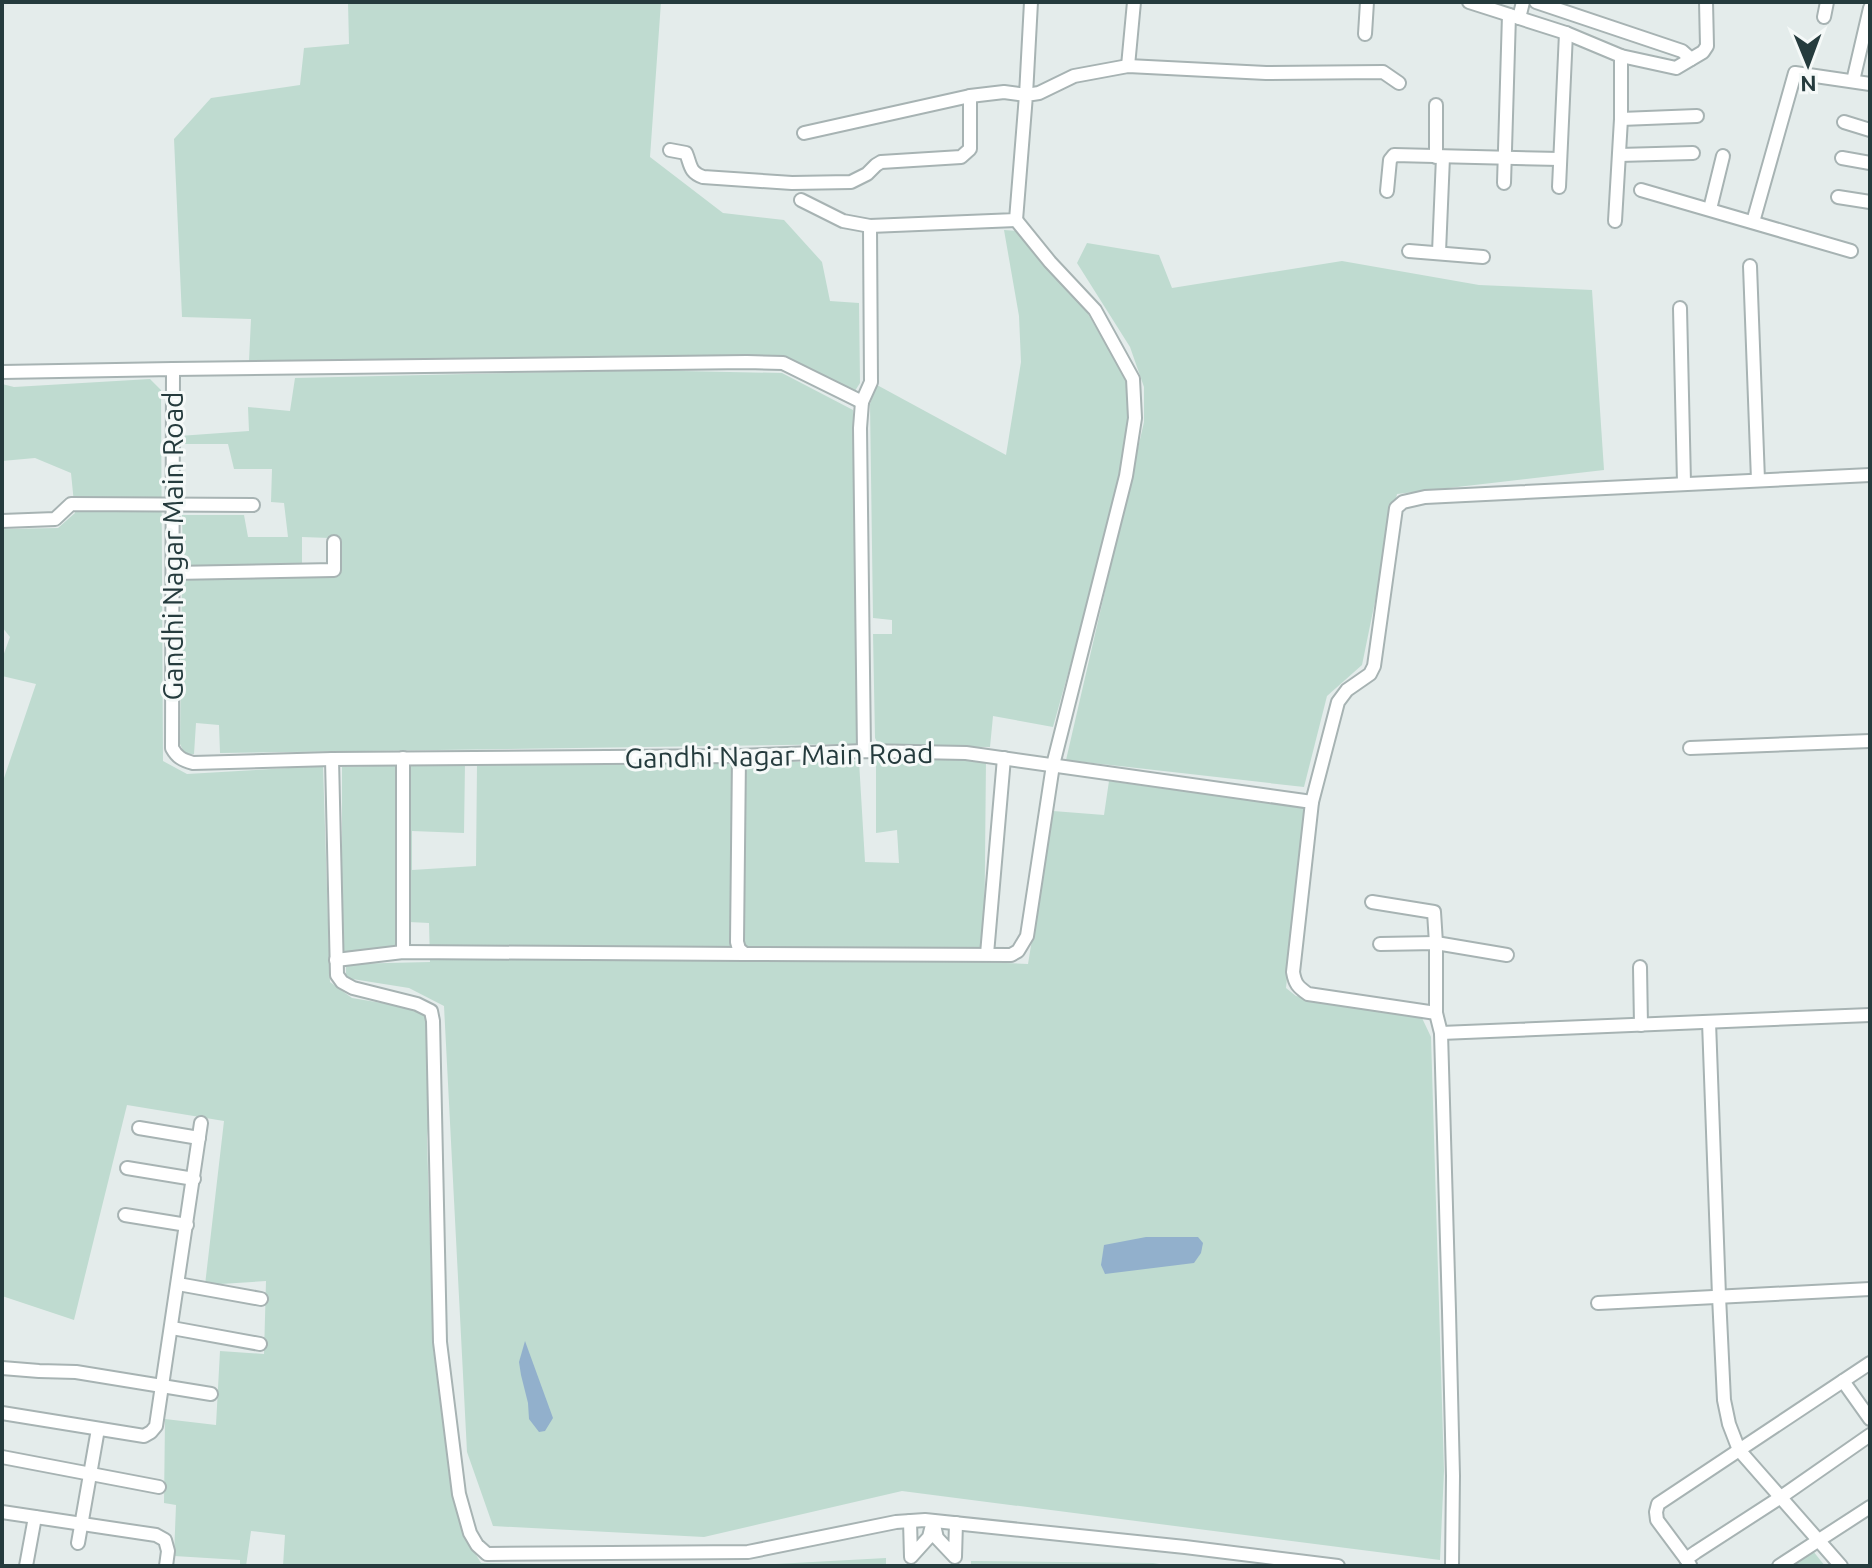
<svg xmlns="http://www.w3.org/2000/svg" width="1872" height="1568" viewBox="0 0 1872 1568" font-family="Ubuntu,sans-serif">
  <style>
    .green { fill: #bfdbd0 }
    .water { fill: #92b0cc }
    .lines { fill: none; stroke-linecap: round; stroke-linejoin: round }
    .minor-casing { stroke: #a7b3b3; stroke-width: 16 }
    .minor { stroke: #fff; stroke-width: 12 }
    .labels { text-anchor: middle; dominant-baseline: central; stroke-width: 6; stroke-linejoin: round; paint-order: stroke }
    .street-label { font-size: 28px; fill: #253b3d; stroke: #f5f9f8 }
  </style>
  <rect width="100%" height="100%" fill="#e4eceb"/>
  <g class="green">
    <path d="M 348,2 L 661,2 L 650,157 L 723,213 L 784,220 L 822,262 L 830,301 L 859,303 L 860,383 L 853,394 L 775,357 L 249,361 L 251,319 L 182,317 L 174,139 L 211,98 L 300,85 L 304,48 L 349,44 Z"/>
    <path d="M 1004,230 L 1019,231 L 1085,309 L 1130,385 L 1130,419 L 1123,477 L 1053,727 L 993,716 L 990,747 L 882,746 L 878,744 L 875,738 L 873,634 L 892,634 L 892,620 L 873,618 L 870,404 L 877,385 L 1006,455 L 1021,362 L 1019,316 Z"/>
    <path d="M 1087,243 L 1159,255 L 1172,288 L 1342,261 L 1479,285 L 1592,290 L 1604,470 L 1397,494 L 1362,665 L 1327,696 L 1304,787 L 1066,760 L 1144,422 L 1144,387 L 1130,347 L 1077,263 Z"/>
    <path d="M 636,370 L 782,373 L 853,410 L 858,744 L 220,753 L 219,725 L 196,723 L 194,754 L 185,754 L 180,744 L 182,577 L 329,574 L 330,538 L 302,537 L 302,568 L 183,569 L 182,515 L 244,515 L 248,537 L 288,537 L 284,503 L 271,502 L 272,469 L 234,469 L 228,444 L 182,444 L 179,436 L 249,431 L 248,407 L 290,411 L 295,378 Z"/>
    <path d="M 150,379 L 161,390 L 163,761 L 187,774 L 323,766 L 330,982 L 352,998 L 418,1009 L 428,1016 L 431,1098 L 427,1138 L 433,1347 L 453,1499 L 462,1531 L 481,1563 L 672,1566 L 283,1566 L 285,1535 L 251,1531 L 246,1566 L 240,1566 L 240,1560 L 174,1556 L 176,1505 L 164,1503 L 165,1419 L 216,1425 L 220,1351 L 264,1354 L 266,1281 L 205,1285 L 224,1121 L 127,1105 L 74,1320 L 2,1296 L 2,784 L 36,684 L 2,676 L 2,659 L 10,637 L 2,627 L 2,529 L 58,528 L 75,513 L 71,473 L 35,458 L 2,461 L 2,384 L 14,387 Z"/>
    <path d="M 986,759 L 984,962 L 1028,964 L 1053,811 L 1104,815 L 1109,781 L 1305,808 L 1286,988 L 1296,996 L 1422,1018 L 1431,1037 L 1444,1471 L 1440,1560 L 902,1491 L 704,1537 L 493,1526 L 467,1452 L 444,1006 L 409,988 L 346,978 L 346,964 L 430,962 L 429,923 L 409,922 L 409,946 L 342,953 L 342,767 L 465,763 L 464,833 L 412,831 L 412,870 L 476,866 L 477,765 L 859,761 L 865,862 L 899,863 L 897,830 L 876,833 L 876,760 Z"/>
    <path d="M 1813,1551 L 1825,1566 L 1791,1566 Z"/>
    <path d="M 886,1558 L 886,1566 L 740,1566 Z"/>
    <path d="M 971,1561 L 1153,1563 L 1172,1566 L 971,1566 Z"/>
  </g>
  <g class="water">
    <path d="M 1146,1237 L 1198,1237 L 1203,1243 L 1201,1253 L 1194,1263 L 1105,1274 L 1101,1265 L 1104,1245 Z"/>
    <path d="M 525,1341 L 553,1418 L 545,1431 L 539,1432 L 529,1419 L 528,1403 L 521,1375 L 519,1362 Z"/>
  </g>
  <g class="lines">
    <defs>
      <g id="minor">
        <path d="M 1469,2 L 1566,33 L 1621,56 L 1676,68 L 1703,52 L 1707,46 L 1706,2"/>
        <path d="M 1536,2 L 1682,51 L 1691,59"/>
        <path d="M 1824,17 L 1827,2"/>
        <path d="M 1519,18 L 1523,2"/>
        <path d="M 1365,34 L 1367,2"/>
        <path d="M 1128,66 L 1134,2"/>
        <path d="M 1853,81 L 1870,8"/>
        <path d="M 1436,105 L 1436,157"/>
        <path d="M 1621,119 L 1697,116"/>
        <path d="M 1844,122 L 1870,130"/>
        <path d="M 804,133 L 970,96 L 1004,92 L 1026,95 L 1031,2"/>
        <path d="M 670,150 L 686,153 C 691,165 689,172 703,177 L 792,183 L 851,182 L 867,174 L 876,165 L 881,162 L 961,157 L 970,149 L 970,96"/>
        <path d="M 1619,155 L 1693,153"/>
        <path d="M 1842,158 L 1870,163"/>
        <path d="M 1504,183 L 1509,15"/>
        <path d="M 1559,187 L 1566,33"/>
        <path d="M 1641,190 L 1851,251"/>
        <path d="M 1387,191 L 1390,160 L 1394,155 L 1560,159"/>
        <path d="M 1838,197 L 1870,202"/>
        <path d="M 801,200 L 843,221 L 870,226 L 1016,220 L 1026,95 L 1039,93 L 1074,76 L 1128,66 L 1266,73 L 1383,72 L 1399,83"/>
        <path d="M 1710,209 L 1723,156"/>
        <path d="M 1615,221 L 1621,119 L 1621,56"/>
        <path d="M 1753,222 L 1795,73 L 1870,84"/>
        <path d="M 1409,251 L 1483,257"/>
        <path d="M 1439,252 L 1443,157"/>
        <path d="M 1750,266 L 1758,480"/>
        <path d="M 1680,308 L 1684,483"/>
        <path d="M 173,369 L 747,362 L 783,363 L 862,402"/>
        <path d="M 2,372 L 173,369 L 172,748 C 177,757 182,760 193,763 L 332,759 L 739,756 L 864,751 L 966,753 L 1312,802 L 1293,972 C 1295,984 1298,987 1308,994 L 1436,1013 L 1441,1033 L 1449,1311 L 1453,1476 L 1452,1566"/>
        <path d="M 2,521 L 55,519 L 71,504 L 253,505"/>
        <path d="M 173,573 L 334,570 L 334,542"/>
        <path d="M 1690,748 L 1870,741"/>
        <path d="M 864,751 L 860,428 L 862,402 L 871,382 L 870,226"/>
        <path d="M 739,756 L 737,942 L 739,949 L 745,954 L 1011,955 L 1018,951 L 1027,936 L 1053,765 L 1126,476 L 1135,418 L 1133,379 L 1095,310 L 1050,262 L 1016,220"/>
        <path d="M 332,759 L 337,975 L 342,982 L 353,988 L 417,1004 L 431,1011 L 433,1021 L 440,1342 L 459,1494 L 470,1533 L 477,1545 L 487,1554 L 748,1552 L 896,1522 L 925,1520 L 1185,1547 L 1338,1566"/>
        <path d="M 1312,802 L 1338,702 L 1347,690 L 1370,674 L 1374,666 L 1396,508 L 1403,502 L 1425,497 L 1870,475"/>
        <path d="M 1372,902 L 1434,912 L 1436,943 L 1436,1013"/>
        <path d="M 1380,944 L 1436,943 L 1507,955"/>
        <path d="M 403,952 L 403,758"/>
        <path d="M 987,954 L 1004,758"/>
        <path d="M 336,960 L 403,952 L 745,954"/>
        <path d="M 1640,967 L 1641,1025"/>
        <path d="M 1709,1022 L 1719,1296 L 1724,1400 L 1729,1424 L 1739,1450 L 1841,1566"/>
        <path d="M 1441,1033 L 1870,1015"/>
        <path d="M 139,1128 L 199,1138"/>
        <path d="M 127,1168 L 194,1179"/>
        <path d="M 125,1215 L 187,1225"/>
        <path d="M 178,1284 L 261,1299"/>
        <path d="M 1598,1303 L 1870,1289"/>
        <path d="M 172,1328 L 260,1344"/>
        <path d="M 2,1368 L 39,1371 L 76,1372 L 211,1394"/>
        <path d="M 1843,1381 L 1870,1419"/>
        <path d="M 2,1413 L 144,1436 L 151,1432 L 156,1426 L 201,1123"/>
        <path d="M 2,1457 L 159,1487"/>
        <path d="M 2,1512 L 156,1535 L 165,1540 L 168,1551 L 166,1566"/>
        <path d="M 910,1521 L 911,1557 L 929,1537 L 933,1521 L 937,1538 L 955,1557 L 956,1523"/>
        <path d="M 78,1543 L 98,1429"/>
        <path d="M 1686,1559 L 1657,1520 L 1656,1512 L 1658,1504 L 1870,1363"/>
        <path d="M 1690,1565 L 1686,1559 L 1696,1552 L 1781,1497 L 1870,1435"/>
        <path d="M 26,1566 L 35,1517"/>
        <path d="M 1779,1566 L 1870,1507"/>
      </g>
    </defs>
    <use href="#minor" class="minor-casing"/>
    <use href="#minor" class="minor"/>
  </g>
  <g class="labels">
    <g class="street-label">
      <text transform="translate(172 546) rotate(-90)">Gandhi Nagar Main Road</text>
      <text transform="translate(779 755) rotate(-1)">Gandhi Nagar Main Road</text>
    </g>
  </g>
  <rect width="1872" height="1568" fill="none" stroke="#253b3d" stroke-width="8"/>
  <g transform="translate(1808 64) rotate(179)" stroke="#f5f9f8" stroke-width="6" paint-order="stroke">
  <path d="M0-6L14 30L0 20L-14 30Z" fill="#253b3d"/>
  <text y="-12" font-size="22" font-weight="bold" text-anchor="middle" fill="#253b3d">N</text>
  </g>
</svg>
